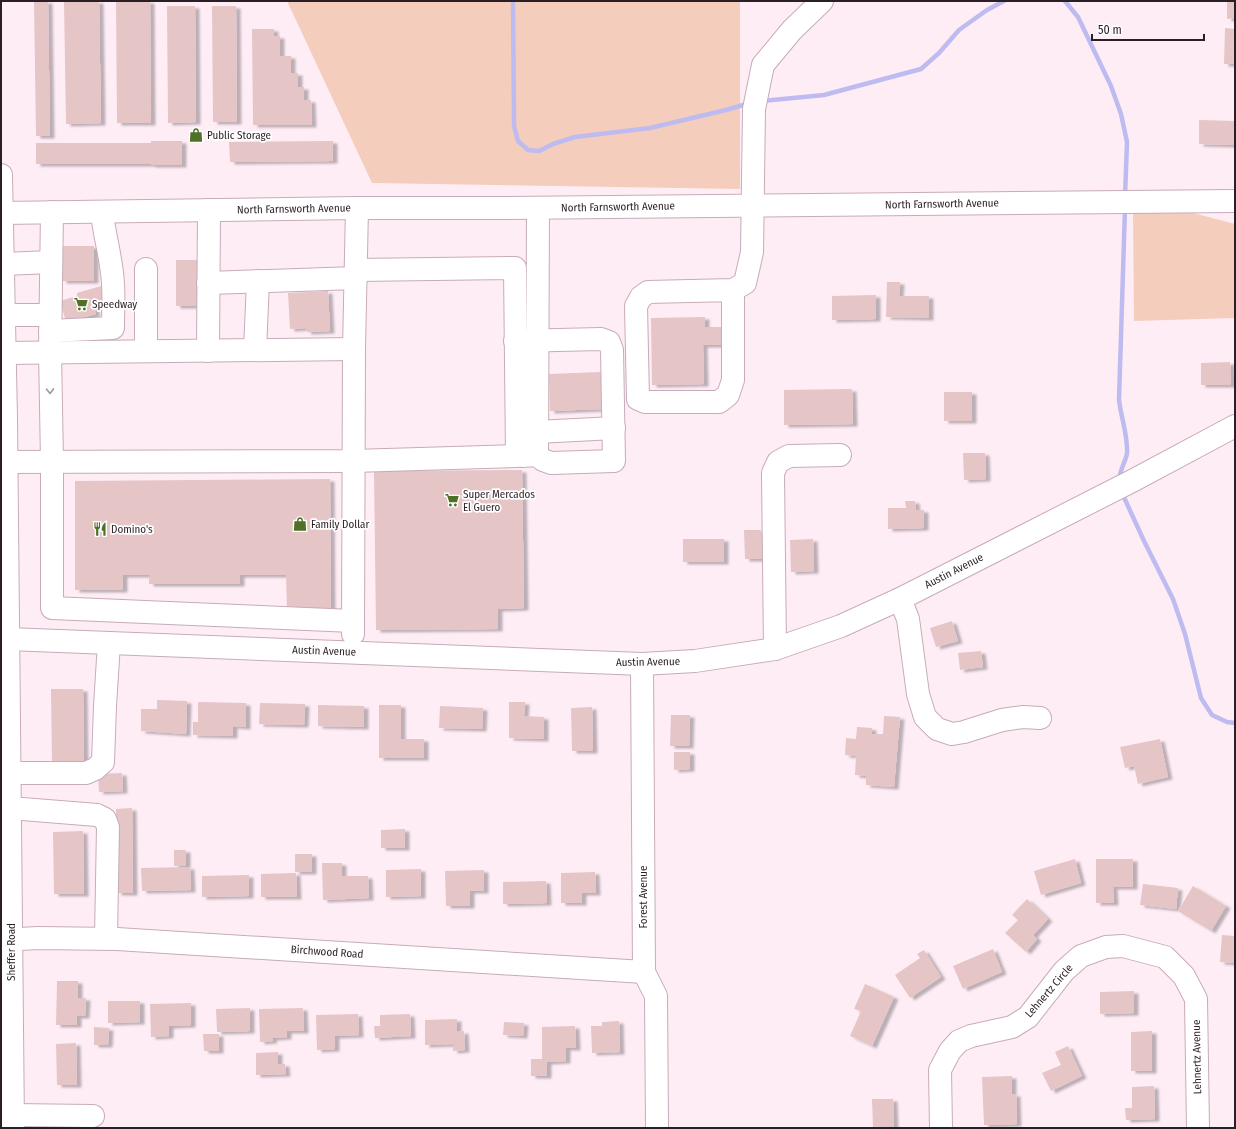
<svg xmlns="http://www.w3.org/2000/svg" width="1236" height="1129" viewBox="0 0 1236 1129" font-family="'Fira Sans Condensed',sans-serif">
  <style>
    .green { fill: #f5cdbd }
    .lines { fill: none; stroke-linecap: round; stroke-linejoin: round }
    .stream { stroke: #bdbbf0; stroke-width: 4.5 }
    .building { fill: #e6c5c7; filter: url(#shadow) }
    .minor-casing { stroke: #c7abba; stroke-width: 24 }
    .major-casing { stroke: #c7abba; stroke-width: 24 }
    .minor { stroke: #fff; stroke-width: 22 }
    .major { stroke: #fff; stroke-width: 22 }
    .oneway { stroke: #9f9a9d }
    .labels { text-anchor: middle; dominant-baseline: central; stroke-width: 3.5; stroke-linejoin: round; paint-order: stroke }
    .poi-label { font-size: 11px; fill: #2a1f25; stroke: #fff; text-anchor: start }
    .street-label { font-size: 11px; fill: #2a1f25; stroke: #fff }
  </style>
  <defs>
    <filter id="shadow"><feDropShadow dx="4.5" dy="2.5" stdDeviation="1" flood-color="#0004"/></filter>
  </defs>
  <rect width="100%" height="100%" fill="#ffedf6"/>
  <g class="green">
    <path d="M 287,1 L 740,1 L 740,189 L 372,183 Z"/>
    <path d="M 1133,213 L 1193,213 L 1235,224 L 1235,318 L 1134,321 Z"/>
  </g>
  <g class="lines">
    <g class="stream">
      <path d="M 513,1 L 514,126 L 518,141 L 528,150 L 539,151 L 553,144 L 575,137 L 650,128 L 726,110 L 750,103"/>
      <path d="M 1065,1 L 1078,17 L 1111,86 L 1121,114 L 1127,142 L 1125,197"/>
      <path d="M 761,101 L 824,95 L 921,69 L 939,53 L 959,30 L 987,10 L 1004,1"/>
      <path d="M 1120,480 C 1118,472 1126,462 1127,453 C 1128,436 1121,417 1119,400 L 1125,208"/>
      <path d="M 1122,493 L 1144,541 L 1173,599 L 1185,634 L 1201,698 L 1212,715 L 1227,722 L 1235,723"/>
    </g>
  </g>
  <g class="building">
    <path d="M 34,1 L 48,1 L 50,136 L 36,136 Z"/>
    <path d="M 64,1 L 99,1 L 101,123 L 66,124 Z"/>
    <path d="M 116,1 L 150,1 L 151,123 L 117,123 Z"/>
    <path d="M 1227,1 L 1235,1 L 1235,18 L 1227,19 Z"/>
    <path d="M 167,6 L 195,6 L 196,122 L 168,123 Z"/>
    <path d="M 212,6 L 236,6 L 237,122 L 213,122 Z"/>
    <path d="M 1225,28 L 1235,29 L 1235,64 L 1224,64 Z"/>
    <path d="M 252,29 L 274,29 L 274,36 L 280,36 L 280,56 L 291,56 L 291,73 L 298,73 L 298,87 L 304,87 L 304,100 L 311,100 L 312,125 L 253,125 Z"/>
    <path d="M 1199,120 L 1235,121 L 1235,145 L 1199,144 Z"/>
    <path d="M 151,141 L 182,141 L 182,165 L 151,165 L 151,164 L 36,164 L 36,143 L 151,143 Z"/>
    <path d="M 333,141 L 333,161 L 230,162 L 229,142 Z"/>
    <rect x="62" y="246" width="32" height="35"/>
    <rect x="176" y="260" width="27" height="46"/>
    <path d="M 887,282 L 900,282 L 899,296 L 929,296 L 929,318 L 886,317 Z"/>
    <path d="M 101,286 L 106,302 L 94,306 L 96,314 L 66,322 L 60,301 L 77,296 L 77,293 Z"/>
    <path d="M 328,291 L 330,331 L 307,332 L 306,328 L 290,329 L 288,293 Z"/>
    <path d="M 876,295 L 876,319 L 832,320 L 832,296 Z"/>
    <path d="M 705,317 L 705,327 L 722,327 L 723,345 L 703,345 L 704,384 L 652,385 L 651,318 Z"/>
    <path d="M 1230,362 L 1231,385 L 1201,385 L 1201,363 Z"/>
    <path d="M 601,372 L 602,409 L 550,411 L 549,374 Z"/>
    <path d="M 852,389 L 853,424 L 784,425 L 784,390 Z"/>
    <rect x="944" y="392" width="28" height="29"/>
    <path d="M 963,453 L 985,453 L 986,479 L 964,480 Z"/>
    <path d="M 522,470 L 524,608 L 498,609 L 498,629 L 376,630 L 374,471 Z"/>
    <path d="M 330,479 L 331,611 L 287,611 L 286,575 L 240,575 L 240,584 L 149,584 L 149,575 L 123,575 L 123,590 L 75,590 L 75,481 Z"/>
    <path d="M 905,501 L 915,501 L 916,510 L 924,510 L 924,528 L 888,529 L 888,508 L 906,508 Z"/>
    <path d="M 744,530 L 761,530 L 762,559 L 745,559 Z"/>
    <rect x="683" y="539" width="41" height="23"/>
    <path d="M 813,539 L 814,571 L 791,572 L 790,540 Z"/>
    <path d="M 952,621 L 958,641 L 936,647 L 930,628 Z"/>
    <path d="M 981,651 L 983,667 L 960,670 L 958,653 Z"/>
    <path d="M 51,689 L 83,689 L 84,765 L 52,765 Z"/>
    <path d="M 157,700 L 187,701 L 186,734 L 141,731 L 141,709 L 157,709 Z"/>
    <path d="M 198,702 L 246,703 L 246,727 L 233,726 L 233,736 L 193,735 L 193,722 L 198,722 Z"/>
    <path d="M 509,702 L 525,702 L 524,716 L 544,717 L 544,739 L 509,738 Z"/>
    <path d="M 260,703 L 305,704 L 304,725 L 259,724 Z"/>
    <path d="M 318,705 L 364,706 L 364,727 L 318,726 Z"/>
    <path d="M 379,705 L 401,705 L 401,739 L 424,739 L 424,758 L 379,758 Z"/>
    <path d="M 440,706 L 483,708 L 482,729 L 439,728 Z"/>
    <path d="M 592,707 L 593,751 L 572,751 L 571,708 Z"/>
    <path d="M 671,715 L 690,715 L 689,746 L 670,746 Z"/>
    <path d="M 884,716 L 900,717 L 894,787 L 866,785 L 866,776 L 855,775 L 856,756 L 845,755 L 846,738 L 856,739 L 857,727 L 872,728 L 872,734 L 883,734 Z"/>
    <path d="M 1160,739 L 1168,777 L 1138,784 L 1134,766 L 1125,768 L 1120,747 Z"/>
    <path d="M 674,752 L 690,752 L 690,769 L 674,770 Z"/>
    <path d="M 122,773 L 123,791 L 99,792 L 98,774 Z"/>
    <path d="M 132,808 L 133,893 L 117,893 L 116,809 Z"/>
    <path d="M 405,829 L 405,848 L 381,848 L 381,830 Z"/>
    <path d="M 83,831 L 84,894 L 54,894 L 53,832 Z"/>
    <rect x="174" y="850" width="12" height="16"/>
    <rect x="295" y="854" width="17" height="18"/>
    <path d="M 1075,859 L 1081,883 L 1041,895 L 1034,871 Z"/>
    <path d="M 1096,859 L 1133,859 L 1133,887 L 1113,887 L 1114,903 L 1096,903 Z"/>
    <path d="M 322,863 L 342,863 L 342,876 L 368,876 L 369,898 L 323,900 Z"/>
    <path d="M 190,867 L 191,890 L 142,891 L 141,868 Z"/>
    <path d="M 421,869 L 421,896 L 386,897 L 386,870 Z"/>
    <path d="M 484,870 L 484,891 L 470,891 L 470,906 L 446,906 L 445,871 Z"/>
    <path d="M 595,872 L 596,893 L 582,893 L 582,903 L 561,903 L 561,873 Z"/>
    <path d="M 296,873 L 297,897 L 261,897 L 261,874 Z"/>
    <path d="M 249,875 L 249,896 L 202,897 L 202,876 Z"/>
    <path d="M 546,881 L 547,903 L 503,904 L 503,882 Z"/>
    <path d="M 1143,884 L 1178,888 L 1176,909 L 1140,905 Z"/>
    <path d="M 1193,886 L 1226,906 L 1211,931 L 1178,911 Z"/>
    <path d="M 1027,899 L 1048,919 L 1033,935 L 1037,939 L 1026,952 L 1005,933 L 1018,920 L 1012,915 Z"/>
    <path d="M 1222,935 L 1235,936 L 1235,963 L 1220,962 Z"/>
    <path d="M 993,949 L 1002,972 L 963,989 L 953,966 Z"/>
    <path d="M 924,950 L 941,977 L 910,998 L 895,975 L 920,958 L 917,954 Z"/>
    <path d="M 57,981 L 78,981 L 78,998 L 86,998 L 85,1016 L 77,1016 L 77,1025 L 56,1025 Z"/>
    <path d="M 865,984 L 894,997 L 872,1046 L 850,1036 L 861,1011 L 854,1009 Z"/>
    <path d="M 1134,991 L 1134,1013 L 1100,1014 L 1100,992 Z"/>
    <path d="M 108,1001 L 140,1001 L 140,1022 L 108,1023 Z"/>
    <path d="M 191,1003 L 191,1025 L 169,1026 L 169,1036 L 151,1037 L 150,1004 Z"/>
    <path d="M 250,1008 L 250,1031 L 217,1032 L 216,1009 Z"/>
    <path d="M 303,1008 L 304,1031 L 287,1031 L 287,1037 L 272,1038 L 273,1041 L 260,1042 L 259,1009 Z"/>
    <path d="M 358,1014 L 359,1035 L 335,1036 L 335,1049 L 317,1050 L 316,1015 Z"/>
    <path d="M 410,1014 L 411,1036 L 375,1038 L 374,1026 L 380,1026 L 380,1015 Z"/>
    <path d="M 457,1019 L 457,1032 L 464,1031 L 465,1050 L 453,1051 L 453,1044 L 425,1045 L 425,1020 Z"/>
    <path d="M 619,1021 L 620,1052 L 592,1053 L 591,1026 L 602,1026 L 602,1022 Z"/>
    <path d="M 504,1022 L 524,1023 L 523,1036 L 503,1035 Z"/>
    <path d="M 575,1026 L 576,1048 L 566,1048 L 566,1061 L 547,1062 L 547,1076 L 531,1076 L 531,1059 L 542,1059 L 542,1027 Z"/>
    <path d="M 94,1027 L 109,1028 L 108,1045 L 94,1045 Z"/>
    <path d="M 1152,1031 L 1152,1071 L 1131,1071 L 1131,1032 Z"/>
    <path d="M 203,1034 L 219,1034 L 219,1051 L 204,1051 Z"/>
    <path d="M 76,1043 L 77,1085 L 57,1085 L 56,1044 Z"/>
    <path d="M 1068,1046 L 1082,1076 L 1051,1091 L 1042,1073 L 1061,1065 L 1055,1052 Z"/>
    <path d="M 278,1052 L 278,1064 L 285,1064 L 286,1074 L 256,1075 L 256,1053 Z"/>
    <path d="M 1012,1076 L 1012,1094 L 1016,1094 L 1017,1124 L 984,1125 L 982,1077 Z"/>
    <path d="M 1154,1086 L 1155,1119 L 1126,1120 L 1125,1108 L 1132,1108 L 1132,1087 Z"/>
    <path d="M 872,1099 L 893,1099 L 894,1128 L 873,1128 Z"/>
  </g>
  <g class="lines">
    <defs>
      <g id="minor">
        <path d="M 1,175 L 6,419 L 13,1128"/>
        <path d="M 52,212 L 50,352 L 52,461 L 52,608 L 353,621"/>
        <path d="M 3,264 L 51,262"/>
        <path d="M 208,283 L 356,278"/>
        <path d="M 733,290 L 733,380 L 728,395 L 719,402 L 645,402 L 638,399 L 636,306 L 641,297 L 648,292 L 733,290 L 745,283 L 752,252 L 754,109 L 763,65 L 792,30 L 822,1"/>
        <path d="M 4,315 L 50,315"/>
        <path d="M 50,331 L 113,328 C 113,313 114,298 113,284 C 112,259 104,236 102,212"/>
        <path d="M 515,341 L 601,339 L 609,342 L 612,350 L 614,461 L 551,463 L 543,460 L 537,455"/>
        <path d="M 255,350 L 258,281"/>
        <path d="M 146,351 L 146,269"/>
        <path d="M 208,351 L 209,210"/>
        <path d="M 5,353 L 354,349"/>
        <path d="M 537,432 L 614,428"/>
        <path d="M 522,456 L 537,455 L 538,208"/>
        <path d="M 1,462 L 353,461 L 517,456 L 515,268 L 356,270"/>
        <path d="M 900,599 L 908,619 L 918,694 L 925,717 L 937,729 L 952,734 L 964,732 L 1002,720 L 1023,717 L 1040,718"/>
        <path d="M 353,634 L 354,349 L 357,208"/>
        <path d="M 8,639 L 642,664 L 695,661 L 775,649 L 841,626 L 900,599 L 1134,480 L 1235,426"/>
        <path d="M 775,649 L 773,473 L 778,462 L 789,456 L 840,455"/>
        <path d="M 642,664 L 644,972 L 656,996 L 657,1127"/>
        <path d="M 9,773 L 86,773 L 95,769 L 103,762 L 105,706 L 109,643"/>
        <path d="M 10,808 L 97,815 L 105,819 L 108,827 L 106,938"/>
        <path d="M 1,940 L 38,938 L 117,939 L 644,972"/>
        <path d="M 12,1115 L 93,1116"/>
        <path d="M 941,1128 L 940,1070 L 950,1051 L 959,1041 L 971,1036 L 1012,1027 L 1028,1017 L 1064,971 L 1081,956 L 1106,947 L 1123,946 L 1165,957 L 1184,976 L 1196,999 L 1198,1128"/>
      </g>
      <path id="major" d="M 1,213 L 357,208 L 507,208 L 1235,201"/>
    </defs>
    <use href="#minor" class="minor-casing"/>
    <use href="#major" class="major-casing"/>
    <use href="#minor" class="minor"/>
    <use href="#major" class="major"/>
  </g>
  <defs><path id="oneway-chevron" d="M-2-3.5L2.5 0L-2 3.5" fill="none" stroke-width="1.6" stroke-linecap="round" stroke-linejoin="round"/></defs>
  <use class="oneway" href="#oneway-chevron" transform="translate(50 391) rotate(89)"/>
  <defs>
    <symbol id="shop-bare" viewBox="-9 -9 18 18"><path d="M-5-2.5h2.3a2.7 3.5 0 0 1 5.4 0H5L5.5 6h-11ZM-1.5-2.5h3a1.5 2.3 0 0 0-3 0Z" fill="#4e7027" stroke="#fff" stroke-width="2.5" paint-order="stroke"/></symbol>
    <symbol id="supermarket-bare" viewBox="-9 -9 18 18"><path d="M-6-5.5h2.5l.6 2H6L4.5 2H-2.5L-4.4-4H-6ZM-1.5 3.2a1.3 1.3 0 1 0 .1 0ZM3 3.2a1.3 1.3 0 1 0 .1 0Z" fill="#4e7027" stroke="#fff" stroke-width="2.5" paint-order="stroke"/></symbol>
    <symbol id="restaurant-bare" viewBox="-9 -9 18 18"><path d="M-5-6h1v4h1v-4h1v4h1v-4h1v5L-1.5 .5V6h-2V.5L-5-1ZM5-6V6H3V1.5H1.5Q1.5-4 5-6Z" fill="#4e7027" stroke="#fff" stroke-width="2.5" paint-order="stroke"/></symbol>
  </defs>
  <g fill-rule="evenodd">
    <use href="#shop-bare" x="186" y="125" width="20" height="20"/>
    <use href="#supermarket-bare" x="71" y="294" width="20" height="20"/>
    <use href="#supermarket-bare" x="442" y="490" width="20" height="20"/>
    <use href="#shop-bare" x="290" y="514" width="20" height="20"/>
    <use href="#restaurant-bare" x="90" y="519" width="20" height="20"/>
  </g>
  <g class="labels">
    <g class="poi-label">
      <text x="207" y="135">Public Storage</text>
      <text x="92" y="304">Speedway</text>
      <text x="463" y="494">Super Mercados<tspan x="463" dy="13">El Guero</tspan></text>
      <text x="311" y="524">Family Dollar</text>
      <text x="111" y="529">Domino's</text>
    </g>
    <g class="street-label">
      <text transform="translate(942 204) rotate(-1)">North Farnsworth Avenue</text>
      <text transform="translate(618 207) rotate(-1)">North Farnsworth Avenue</text>
      <text transform="translate(294 209) rotate(-1)">North Farnsworth Avenue</text>
      <text transform="translate(954 571) rotate(-27)">Austin Avenue</text>
      <text transform="translate(324 651) rotate(2)">Austin Avenue</text>
      <text transform="translate(648 662) rotate(-1)">Austin Avenue</text>
      <text transform="translate(643 897) rotate(-90)">Forest Avenue</text>
      <text transform="translate(11 952) rotate(-90)">Sheffer Road</text>
      <text transform="translate(327 952) rotate(4)">Birchwood Road</text>
      <text transform="translate(1049 991) rotate(-49)">Lehnertz Circle</text>
      <text transform="translate(1197 1057) rotate(-91)">Lehnertz Avenue</text>
    </g>
  </g>
  <rect width="1236" height="1129" fill="none" stroke="#2a1f25" stroke-width="4"/>
  <path d="M1092 34v6h112v-6" fill="none" stroke="#2a1f25" stroke-width="2"/>
  <text x="1098" y="34" font-size="12" fill="#2a1f25" stroke="#ffffff" stroke-width="3" paint-order="stroke">50 m</text>
</svg>
